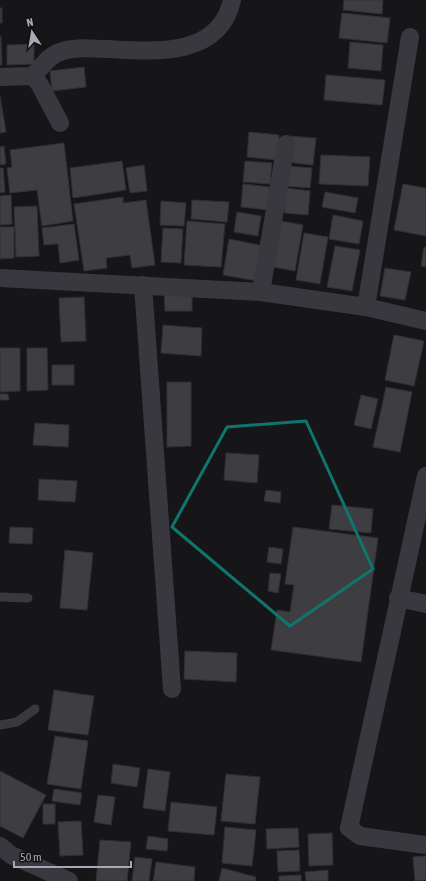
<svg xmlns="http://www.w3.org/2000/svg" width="426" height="881" viewBox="0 0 426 881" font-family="'Asap Condensed',sans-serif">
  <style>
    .building { fill: #3d3d42; stroke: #303034 }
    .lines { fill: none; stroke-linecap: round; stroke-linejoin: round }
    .lane { stroke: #39383f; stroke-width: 9 }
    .street { stroke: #39383f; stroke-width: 18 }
    .marked { fill: none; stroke: #0f766e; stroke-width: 3; stroke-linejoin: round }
  </style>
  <rect width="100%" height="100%" fill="#161618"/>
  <g class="building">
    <path d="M 344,0 L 383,0 L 382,14 L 343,10 Z"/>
    <rect x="0" y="8" width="2" height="15"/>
    <path d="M 342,13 L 390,18 L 387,43 L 339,38 Z"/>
    <path d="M 0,36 L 1,36 L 2,65 L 0,65 Z"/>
    <path d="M 350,42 L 383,45 L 381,71 L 348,68 Z"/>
    <path d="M 34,44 L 34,64 L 7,65 L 7,45 Z"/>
    <path d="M 84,67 L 86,87 L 52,91 L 50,71 Z"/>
    <path d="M 326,75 L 385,80 L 382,105 L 324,100 Z"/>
    <path d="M 0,96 L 6,132 L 0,133 Z"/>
    <path d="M 249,132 L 279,135 L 277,160 L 247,157 Z"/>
    <path d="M 288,136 L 316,138 L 313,165 L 286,162 Z"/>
    <path d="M 64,143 L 73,221 L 42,226 L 37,190 L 10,193 L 7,168 L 12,167 L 10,150 Z"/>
    <path d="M 4,146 L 6,164 L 0,165 L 0,147 Z"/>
    <path d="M 321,155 L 370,157 L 368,186 L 319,184 Z"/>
    <path d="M 122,161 L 126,190 L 73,198 L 70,168 Z"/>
    <path d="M 245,161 L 272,163 L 270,184 L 243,182 Z"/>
    <path d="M 144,165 L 147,191 L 130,193 L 126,168 Z"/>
    <path d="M 287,166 L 312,168 L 310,188 L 285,186 Z"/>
    <path d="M 0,168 L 3,168 L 5,192 L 0,193 Z"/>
    <path d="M 243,184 L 270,187 L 268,210 L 241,207 Z"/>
    <path d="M 403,184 L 426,188 L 426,236 L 394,230 Z"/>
    <path d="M 286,188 L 310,191 L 308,215 L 284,213 Z"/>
    <path d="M 325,192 L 358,198 L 355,213 L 322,207 Z"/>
    <path d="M 11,195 L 12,224 L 0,225 L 0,196 Z"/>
    <path d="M 123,197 L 123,203 L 146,200 L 155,265 L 132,268 L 130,255 L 106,258 L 107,268 L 84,271 L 74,204 Z"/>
    <path d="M 192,200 L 229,202 L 227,222 L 191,219 Z"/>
    <path d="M 161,201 L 186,203 L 184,226 L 160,225 Z"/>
    <path d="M 37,206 L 39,256 L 16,257 L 14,207 Z"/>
    <path d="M 237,212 L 261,216 L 258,236 L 234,232 Z"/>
    <path d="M 333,215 L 363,221 L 359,244 L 329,239 Z"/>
    <path d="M 276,220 L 303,225 L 295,271 L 268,266 Z"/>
    <path d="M 187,221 L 225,224 L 221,267 L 184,265 Z"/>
    <path d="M 74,224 L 79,260 L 60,263 L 58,244 L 44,245 L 42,228 Z"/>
    <path d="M 0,227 L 14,227 L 14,258 L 0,259 Z"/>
    <path d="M 163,228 L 183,229 L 181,263 L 161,262 Z"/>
    <path d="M 304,233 L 328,237 L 320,284 L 296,280 Z"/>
    <path d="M 229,239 L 264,246 L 257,281 L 223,275 Z"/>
    <path d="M 335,246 L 360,250 L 352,291 L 327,287 Z"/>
    <path d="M 424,247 L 426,248 L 426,267 L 421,266 Z"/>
    <path d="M 385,268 L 411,272 L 405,300 L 380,296 Z"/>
    <path d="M 192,292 L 192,311 L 165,311 L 164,293 Z"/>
    <path d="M 84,297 L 86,341 L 61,342 L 59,298 Z"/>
    <path d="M 163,325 L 202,328 L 201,356 L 161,353 Z"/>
    <path d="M 394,335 L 424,341 L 414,386 L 385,380 Z"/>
    <path d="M 0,348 L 20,348 L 20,391 L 0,392 Z"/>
    <path d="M 27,348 L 47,348 L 48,390 L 27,391 Z"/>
    <rect x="52" y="365" width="22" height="20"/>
    <path d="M 167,382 L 191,382 L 191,446 L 167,447 Z"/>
    <path d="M 386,387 L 412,392 L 400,452 L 373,447 Z"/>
    <path d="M 0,394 L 8,394 L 9,400 L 0,400 Z"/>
    <path d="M 361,395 L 378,399 L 371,429 L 354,425 Z"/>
    <path d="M 35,423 L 69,425 L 68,447 L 33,445 Z"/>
    <path d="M 226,453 L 259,455 L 257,483 L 224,480 Z"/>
    <path d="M 39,479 L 77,481 L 75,502 L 38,500 Z"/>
    <path d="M 266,490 L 281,492 L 280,503 L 264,501 Z"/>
    <path d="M 332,505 L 373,509 L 371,533 L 329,529 Z"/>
    <path d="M 10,527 L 33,528 L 32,544 L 9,543 Z"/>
    <path d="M 293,527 L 378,538 L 361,662 L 271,650 L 277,610 L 290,612 L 294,585 L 285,584 Z"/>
    <path d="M 269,547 L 283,549 L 281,564 L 267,562 Z"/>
    <path d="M 65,550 L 93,553 L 87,610 L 60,608 Z"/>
    <path d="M 270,573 L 281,574 L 278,593 L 268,591 Z"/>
    <path d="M 185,651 L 237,653 L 236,682 L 184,679 Z"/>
    <path d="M 54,690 L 94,696 L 88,735 L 48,730 Z"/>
    <path d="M 55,736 L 88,741 L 81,789 L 47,784 Z"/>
    <path d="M 113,764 L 140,768 L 137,787 L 111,783 Z"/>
    <path d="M 148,769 L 170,772 L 165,811 L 143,808 Z"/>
    <path d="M 0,771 L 46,795 L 23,838 L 0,826 Z"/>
    <path d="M 226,774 L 260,777 L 255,824 L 221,821 Z"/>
    <path d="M 54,789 L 82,793 L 80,805 L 52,801 Z"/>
    <path d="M 98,795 L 115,797 L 111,825 L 94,822 Z"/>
    <path d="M 171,802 L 217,807 L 214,835 L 168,831 Z"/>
    <rect x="43" y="804" width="12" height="20"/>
    <path d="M 81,821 L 83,855 L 60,856 L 58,822 Z"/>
    <path d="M 225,827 L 256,830 L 252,866 L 222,863 Z"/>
    <path d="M 298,828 L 299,847 L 267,849 L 266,829 Z"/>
    <path d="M 332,833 L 333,865 L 309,866 L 308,834 Z"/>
    <path d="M 148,836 L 168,839 L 167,851 L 146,849 Z"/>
    <path d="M 100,840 L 131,842 L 127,881 L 96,881 Z"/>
    <path d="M 299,850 L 300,871 L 278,872 L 277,851 Z"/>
    <path d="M 426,856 L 426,880 L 415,881 L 413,857 Z"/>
    <path d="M 135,857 L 152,859 L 149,881 L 132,881 Z"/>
    <path d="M 156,862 L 195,867 L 194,881 L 153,881 Z"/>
    <path d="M 222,868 L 256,877 L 255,881 L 219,881 Z"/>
    <path d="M 328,870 L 328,881 L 306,881 L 305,872 Z"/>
    <path d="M 301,875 L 301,881 L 279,881 L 279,876 Z"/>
  </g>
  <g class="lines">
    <g class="lane">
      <path d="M 0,597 L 28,598"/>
      <path d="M 0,725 L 17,722 L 35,709"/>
    </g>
    <g class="street">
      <path d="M 33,76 C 41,68 49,55 60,52 C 76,46 93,49 109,49 C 155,52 220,57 232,0"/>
      <path d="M 0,77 L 33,76 L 40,85 L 60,123"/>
      <path d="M 0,278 L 261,292 L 366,307 L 426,321"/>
      <path d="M 143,285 L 172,689"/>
      <path d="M 261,292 L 286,144"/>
      <path d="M 366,307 L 410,37"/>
      <path d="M 426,476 L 349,828 L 360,836 L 426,845"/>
      <path d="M 398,598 L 426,604"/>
      <path d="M 0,846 L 11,855 L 69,881"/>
    </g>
  </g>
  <path class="marked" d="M 306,421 L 373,569 L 290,626 L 172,527 L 227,427 Z"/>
  <g transform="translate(32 32) rotate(348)" stroke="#111113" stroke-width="3" paint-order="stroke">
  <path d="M0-3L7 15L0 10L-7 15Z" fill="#a7a9b8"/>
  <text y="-6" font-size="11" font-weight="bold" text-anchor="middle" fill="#a7a9b8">N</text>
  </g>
  <path d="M14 861v6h117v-6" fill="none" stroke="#a7a9b8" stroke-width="2"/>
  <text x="20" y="861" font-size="12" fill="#a7a9b8" stroke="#111113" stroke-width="3" paint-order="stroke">50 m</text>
</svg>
